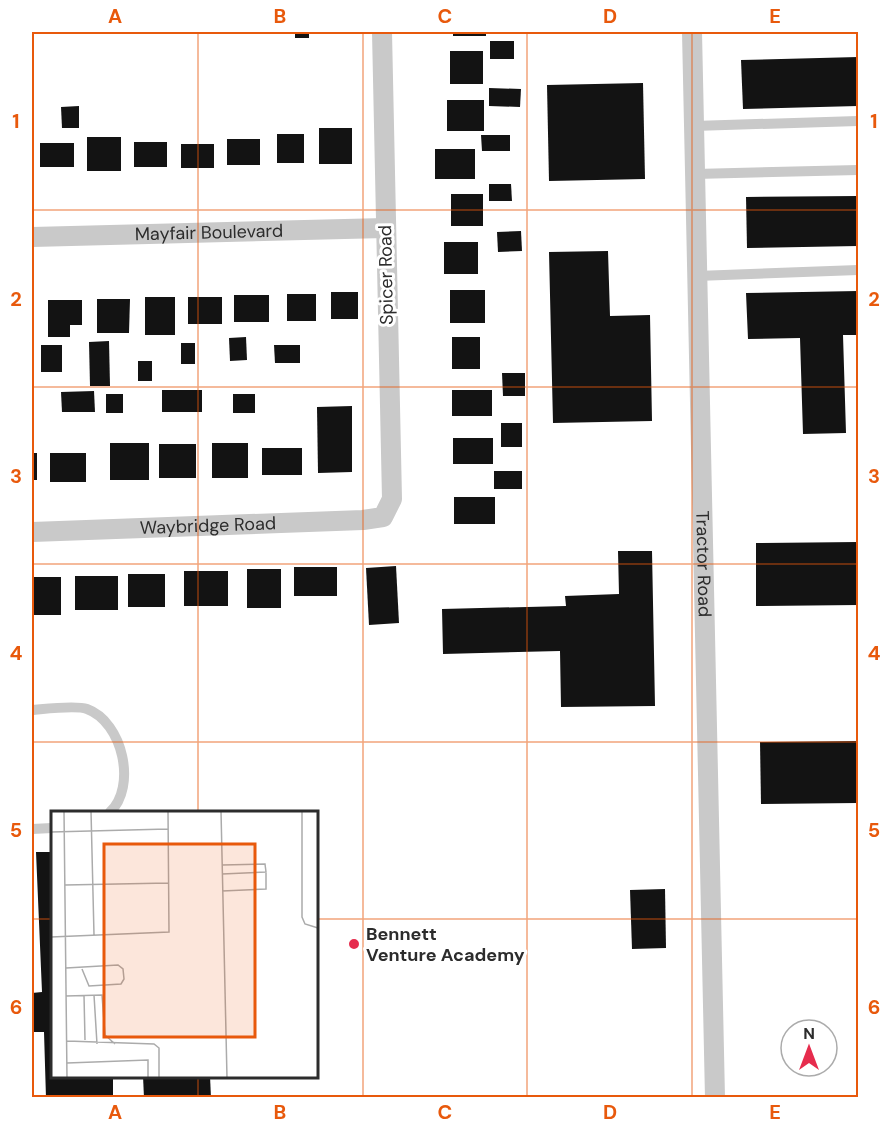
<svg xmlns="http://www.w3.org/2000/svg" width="890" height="1129" viewBox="0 0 890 1129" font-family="'DM Sans',sans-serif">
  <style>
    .building { fill: #131313 }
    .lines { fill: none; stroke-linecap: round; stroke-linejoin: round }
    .service { stroke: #c9c9c9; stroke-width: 10 }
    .minor { stroke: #c9c9c9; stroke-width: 20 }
    .grid { fill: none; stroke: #e8590c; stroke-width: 1.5; stroke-opacity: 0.55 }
    .poi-dot { fill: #e62c4d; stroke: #fff; stroke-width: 2 }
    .labels { text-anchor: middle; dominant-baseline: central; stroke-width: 6; stroke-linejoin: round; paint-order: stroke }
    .street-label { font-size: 18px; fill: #2c2c2c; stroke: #fff }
    .poi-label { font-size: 18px; font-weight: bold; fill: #2c2c2c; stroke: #fff; text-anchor: start }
    .inset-road { fill: none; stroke: #ababab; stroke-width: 1.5 }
    .view { fill: #e8590c; fill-opacity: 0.15; stroke: #e8590c; stroke-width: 3 }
    .inset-edge { fill: none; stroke: #2c2c2c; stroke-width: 3 }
    .neatline { fill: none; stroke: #e8590c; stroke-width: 2 }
    .grid-label { font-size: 20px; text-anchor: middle; font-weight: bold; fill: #e8590c }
  </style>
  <rect width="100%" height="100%" fill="#fff"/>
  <g class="building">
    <rect x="295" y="32" width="14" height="6"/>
    <rect x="453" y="32" width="33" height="4"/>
    <rect x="490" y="41" width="24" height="18"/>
    <rect x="450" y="51" width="33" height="33"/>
    <path d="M 858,57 L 858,106 L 743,109 L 741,60 Z"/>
    <path d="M 643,83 L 645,179 L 549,181 L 547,85 Z"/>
    <path d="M 489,88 L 521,89 L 520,107 L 489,106 Z"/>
    <rect x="447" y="100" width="37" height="31"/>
    <path d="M 79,106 L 79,128 L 62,128 L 61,107 Z"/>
    <rect x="319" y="128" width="33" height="36"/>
    <rect x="277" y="134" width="27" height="29"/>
    <path d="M 481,135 L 510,135 L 510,151 L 482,151 Z"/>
    <rect x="87" y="137" width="34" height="34"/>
    <rect x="227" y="139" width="33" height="26"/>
    <rect x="134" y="142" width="33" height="25"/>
    <rect x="40" y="143" width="34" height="24"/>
    <rect x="181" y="144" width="33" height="24"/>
    <rect x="435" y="149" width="40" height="30"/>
    <path d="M 489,184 L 511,184 L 512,201 L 489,201 Z"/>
    <rect x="451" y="194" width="32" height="32"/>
    <path d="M 858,196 L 858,246 L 747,248 L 746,197 Z"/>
    <path d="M 521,231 L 522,251 L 498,252 L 497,232 Z"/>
    <rect x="444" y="242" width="34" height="32"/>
    <path d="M 608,251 L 610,316 L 650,315 L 652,421 L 553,423 L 549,252 Z"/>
    <rect x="450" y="290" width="35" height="33"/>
    <path d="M 858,291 L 858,335 L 843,335 L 846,433 L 803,434 L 800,338 L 748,339 L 746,293 Z"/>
    <rect x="331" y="292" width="27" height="27"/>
    <rect x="287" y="294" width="29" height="27"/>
    <rect x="234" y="295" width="35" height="27"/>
    <rect x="145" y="297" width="30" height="38"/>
    <rect x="188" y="297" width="34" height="27"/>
    <path d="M 97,299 L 130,299 L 129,333 L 97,333 Z"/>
    <path d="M 48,300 L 82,300 L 82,325 L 70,325 L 70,337 L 48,337 Z"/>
    <rect x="32" y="301" width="2" height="36"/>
    <path d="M 246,337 L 247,360 L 230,361 L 229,338 Z"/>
    <rect x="452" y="337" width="28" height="32"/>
    <path d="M 109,341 L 110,386 L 90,386 L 89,342 Z"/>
    <rect x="181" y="343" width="14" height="21"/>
    <rect x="41" y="345" width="21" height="27"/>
    <path d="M 274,345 L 300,345 L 300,363 L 275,363 Z"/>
    <rect x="138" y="361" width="14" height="20"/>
    <path d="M 502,373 L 525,373 L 525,396 L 503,396 Z"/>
    <rect x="162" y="390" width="40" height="22"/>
    <rect x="452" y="390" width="40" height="26"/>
    <path d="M 94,391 L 95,412 L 62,412 L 61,392 Z"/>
    <rect x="106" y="394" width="17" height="19"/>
    <rect x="233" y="394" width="22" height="19"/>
    <path d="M 352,406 L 352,472 L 318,473 L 317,407 Z"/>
    <rect x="501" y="423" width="21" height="24"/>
    <rect x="453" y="438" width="40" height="26"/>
    <rect x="110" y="443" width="39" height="37"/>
    <rect x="212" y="443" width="36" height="35"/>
    <rect x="159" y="444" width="37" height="34"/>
    <rect x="262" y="448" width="40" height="27"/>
    <rect x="32" y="453" width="5" height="27"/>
    <rect x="50" y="453" width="36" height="29"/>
    <rect x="494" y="471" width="28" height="18"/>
    <rect x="454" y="497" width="41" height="27"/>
    <path d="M 858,542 L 858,605 L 756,606 L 756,543 Z"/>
    <path d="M 618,551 L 652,551 L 655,706 L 561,707 L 560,651 L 443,654 L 442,609 L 566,606 L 565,596 L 619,594 Z"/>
    <path d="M 396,566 L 399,623 L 369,625 L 366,568 Z"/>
    <rect x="294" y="567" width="43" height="29"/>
    <rect x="247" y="569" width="34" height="39"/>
    <rect x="184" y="571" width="44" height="35"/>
    <rect x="128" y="574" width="37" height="33"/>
    <rect x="75" y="576" width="43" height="34"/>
    <rect x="32" y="577" width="29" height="38"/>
    <path d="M 858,741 L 858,803 L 761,804 L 760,742 Z"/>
    <path d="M 36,852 L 52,852 L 52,1076 L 113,1076 L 113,1098 L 46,1098 L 44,1032 L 32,1032 L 32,993 L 42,992 Z"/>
    <path d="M 665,889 L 666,948 L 632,949 L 630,890 Z"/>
    <path d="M 143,1076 L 210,1076 L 211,1098 L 144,1098 Z"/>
  </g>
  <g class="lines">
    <g class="service">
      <path d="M 694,126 L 858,121"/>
      <path d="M 695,174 L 858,170"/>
      <path d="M 697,276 L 858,270"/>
      <path d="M 32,710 C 45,709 76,705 87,709 C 123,722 137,787 110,812"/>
      <path d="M 32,829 L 52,828"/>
    </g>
    <g class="minor">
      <path id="s1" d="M 692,32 L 715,1098"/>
      <path id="s2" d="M 32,237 L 385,228"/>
      <path id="s3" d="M 32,532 L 363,520 L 383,517 L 392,499 L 382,32"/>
    </g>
  </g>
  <path class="grid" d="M 198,32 L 198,812M 363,32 L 363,1098M 527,32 L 527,1098M 692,32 L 692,1098M 32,210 L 858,210M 32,387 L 858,387M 32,564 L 858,564M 32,742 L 858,742M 32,919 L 52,919M 316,919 L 858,919M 198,1076 L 198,1098"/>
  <circle class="poi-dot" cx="354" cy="944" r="6"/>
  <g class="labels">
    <g class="street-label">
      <text stroke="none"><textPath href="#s2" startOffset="177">Mayfair Boulevard</textPath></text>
      <text transform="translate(386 275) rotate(-91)">Spicer Road</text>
      <text stroke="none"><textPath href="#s3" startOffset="176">Waybridge Road</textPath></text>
      <text stroke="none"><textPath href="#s1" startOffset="532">Tractor Road</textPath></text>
    </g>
    <g class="poi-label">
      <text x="366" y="934">Bennett<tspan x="366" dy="21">Venture Academy</tspan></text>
    </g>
  </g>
  <g transform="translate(51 811)">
    <rect width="267" height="267" fill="#fff"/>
    <path class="inset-road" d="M 13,0 L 16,267M 40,0 L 43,124M 170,0 L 176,267M 251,0 L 251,106 L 254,113 L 267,117M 0,21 L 117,18M 171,54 L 214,53 L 215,61 L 171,63M 14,74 L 118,72M 171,80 L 215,78 L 215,61M 0,126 L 118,121 L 117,0M 15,157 L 67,154 L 72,158 L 73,168 L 70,173 L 38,175 L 31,158M 33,184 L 34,229M 43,184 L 46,233M 15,185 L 51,184 L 54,224 L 64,233M 16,230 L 103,233 L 108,237 L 108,267M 16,252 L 97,249 L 97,267"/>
    <path class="view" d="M 53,33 L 204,33 L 204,226 L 53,226 Z"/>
    <rect width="267" height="267" class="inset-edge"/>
  </g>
  <rect width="890" height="1129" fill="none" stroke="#ffffff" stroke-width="66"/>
  <g transform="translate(809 1048)"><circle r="28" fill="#ffffff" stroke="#ababab" stroke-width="1.5"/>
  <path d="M0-4.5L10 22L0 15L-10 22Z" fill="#e62c4d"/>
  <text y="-9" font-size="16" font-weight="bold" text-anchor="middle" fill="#2c2c2c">N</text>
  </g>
  <rect x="33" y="33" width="824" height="1063" class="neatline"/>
  <g class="grid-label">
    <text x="115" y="23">A</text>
    <text x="280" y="23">B</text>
    <text x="445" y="23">C</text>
    <text x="610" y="23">D</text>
    <text x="775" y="23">E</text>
    <text x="16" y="128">1</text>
    <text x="874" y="128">1</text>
    <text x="16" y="306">2</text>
    <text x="874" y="306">2</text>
    <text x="16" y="483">3</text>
    <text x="874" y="483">3</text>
    <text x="16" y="660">4</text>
    <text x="874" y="660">4</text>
    <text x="16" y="837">5</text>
    <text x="874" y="837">5</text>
    <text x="16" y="1014">6</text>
    <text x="874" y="1014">6</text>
    <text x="115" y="1119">A</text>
    <text x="280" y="1119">B</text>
    <text x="445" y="1119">C</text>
    <text x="610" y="1119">D</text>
    <text x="775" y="1119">E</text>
  </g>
</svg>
